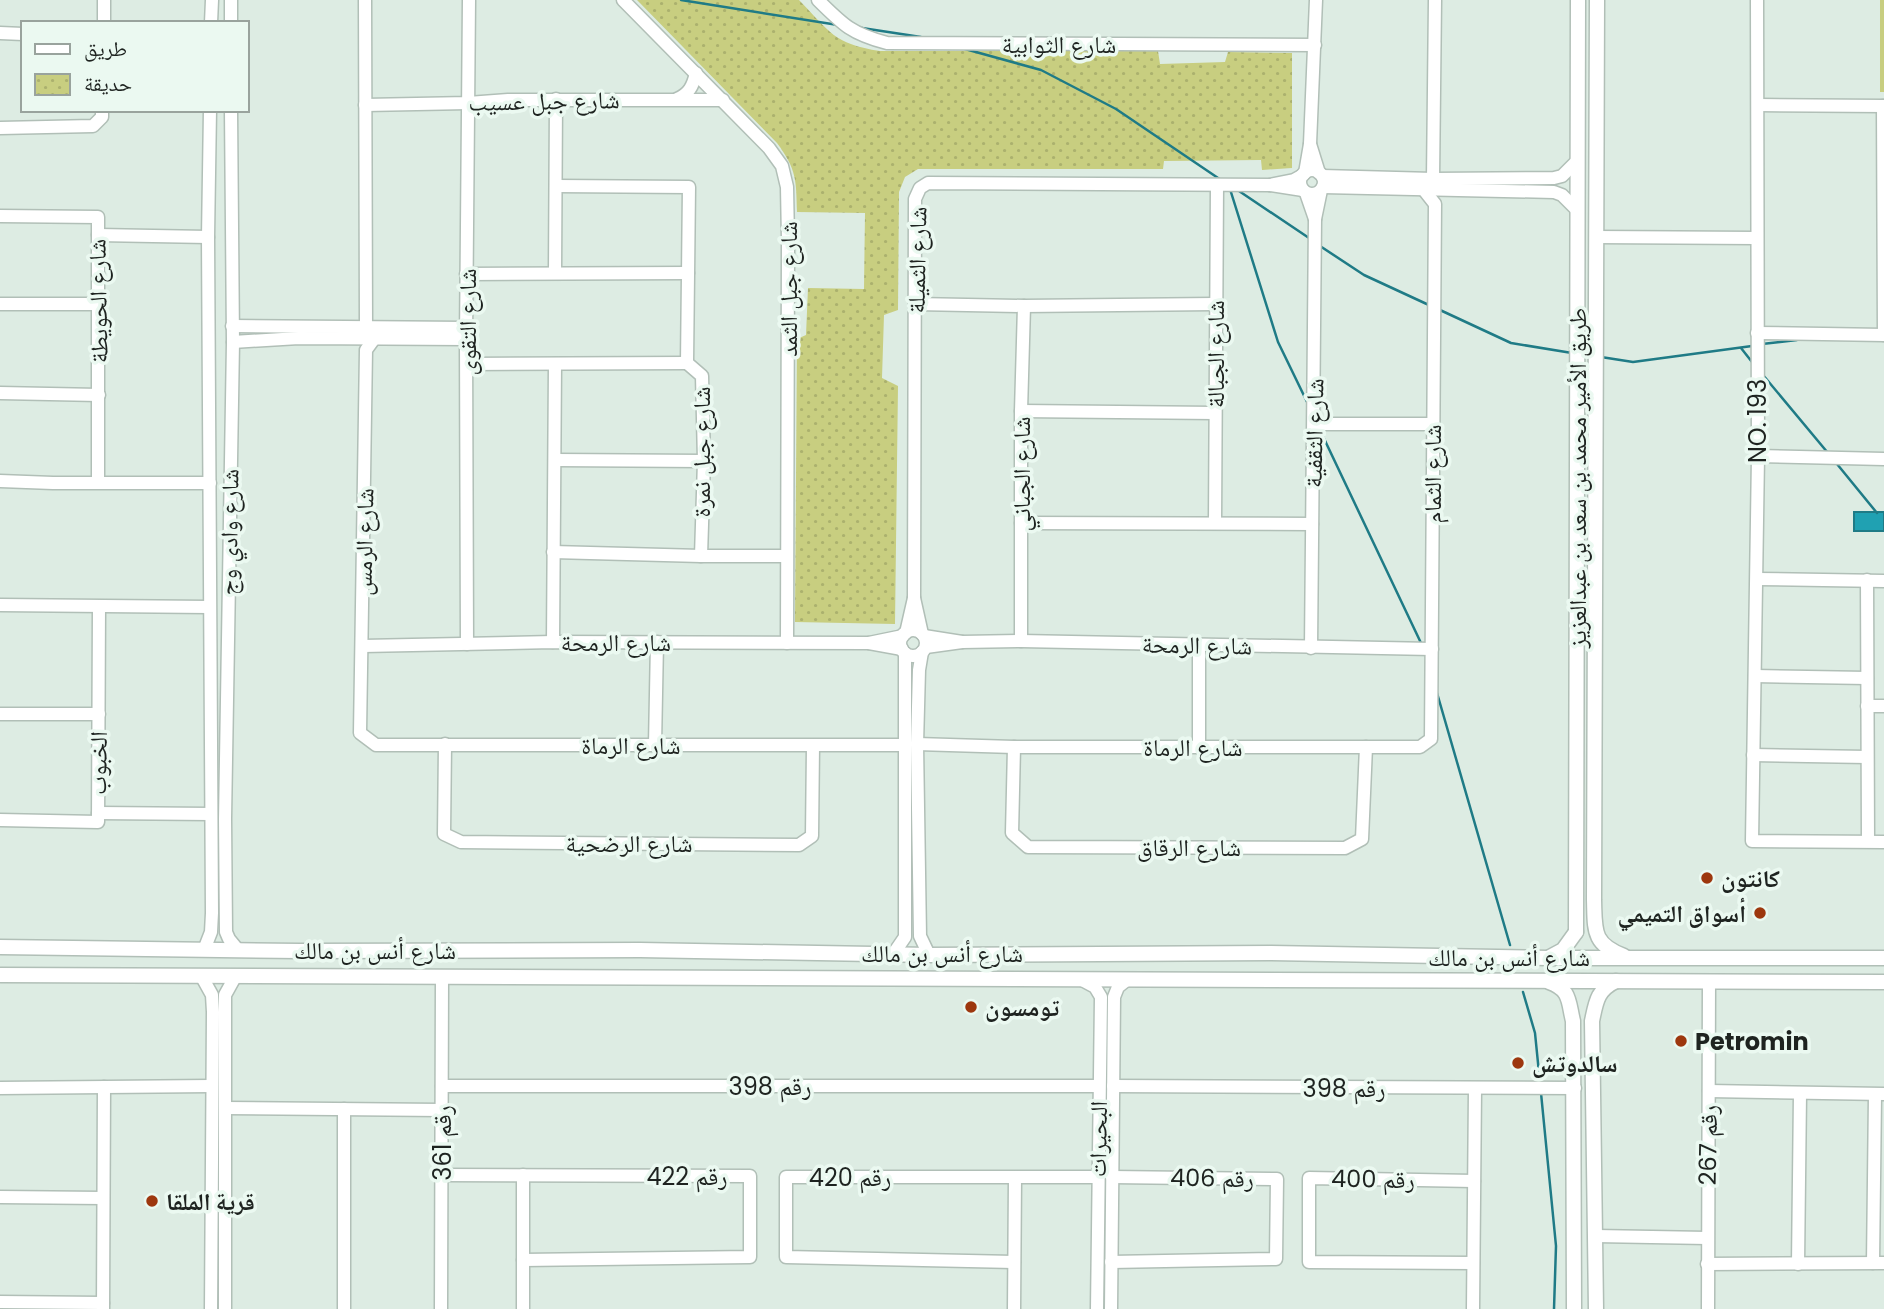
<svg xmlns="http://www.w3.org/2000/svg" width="1884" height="1309" viewBox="0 0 1884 1309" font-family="Poppins,'Noto Naskh Arabic',sans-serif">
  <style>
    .park { fill: url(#park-dots) }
    .garden { fill: #c8ce80 }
    .water { fill: #20a1b2; stroke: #1f7b86; stroke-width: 2 }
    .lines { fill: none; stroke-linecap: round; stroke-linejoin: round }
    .stream { stroke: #1f7b86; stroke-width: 2.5 }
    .minor-casing { stroke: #b1bfb7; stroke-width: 15 }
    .major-casing { stroke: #b1bfb7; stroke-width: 17 }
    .minor { stroke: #fff; stroke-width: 12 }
    .major { stroke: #fff; stroke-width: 14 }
    .poi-dot { fill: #9d370e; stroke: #ebf9f1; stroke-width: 2.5 }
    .labels { text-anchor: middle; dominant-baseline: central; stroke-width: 7; stroke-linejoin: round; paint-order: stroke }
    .street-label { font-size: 24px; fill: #1e2320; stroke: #ebf9f1 }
    .poi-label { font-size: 24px; font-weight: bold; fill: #1e2320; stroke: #ebf9f1; text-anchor: start }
  </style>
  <defs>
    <pattern id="park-dots" width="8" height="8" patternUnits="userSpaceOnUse" patternTransform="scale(1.75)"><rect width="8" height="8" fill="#c8ce80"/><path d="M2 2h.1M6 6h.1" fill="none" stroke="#abb16e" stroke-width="1.8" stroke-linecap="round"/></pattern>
  </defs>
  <rect width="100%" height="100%" fill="#ddece3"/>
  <path class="park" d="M 637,0 L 799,0 C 830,32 834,44 880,51 L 1158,51 L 1160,64 L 1225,62 L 1228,52 L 1292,53 L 1292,168 L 1262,170 L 1261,160 L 1164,161 L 1163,169 L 918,169 L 905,177 L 899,192 L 898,310 L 884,315 L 882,378 L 898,386 L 895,624 L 795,622 L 797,339 L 806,335 L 808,288 L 864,289 L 865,213 L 797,212 C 796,180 797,170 777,143 Z"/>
  <rect class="garden" x="1880" y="0" width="4" height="92"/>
  <rect class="water" x="1854" y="512" width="30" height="19"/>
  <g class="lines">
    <g class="stream">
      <path d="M 681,0 L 838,25"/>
      <path d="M 862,28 L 921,37"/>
      <path d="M 965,49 L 1041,70 L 1116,109 L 1221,180"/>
      <path d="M 1230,189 L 1278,342 L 1309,406"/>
      <path d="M 1236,189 L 1312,240"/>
      <path d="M 1320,246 L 1364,275 L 1431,306"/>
      <path d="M 1440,310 L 1511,343 L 1572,353"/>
      <path d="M 1762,344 L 1797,340"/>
      <path d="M 1741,348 L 1752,362"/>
      <path d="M 1601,357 L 1633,362 L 1752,346"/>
      <path d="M 1763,375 L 1828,453"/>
      <path d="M 1319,428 L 1421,643"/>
      <path d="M 1837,464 L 1877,513"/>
      <path d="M 1437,693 L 1510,945"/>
      <path d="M 1523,992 L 1535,1033 L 1540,1083"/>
      <path d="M 1541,1093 L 1556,1246 L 1554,1309"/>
    </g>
    <defs>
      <g id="minor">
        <path d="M 104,0 L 104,23"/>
        <path d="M 365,0 L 366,327"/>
        <path d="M 623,0 L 769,148 L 782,166 L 787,187 L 788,240 L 787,643"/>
        <path d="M 818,0 C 843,25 852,34 887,43 L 1315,45"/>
        <path d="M 1757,0 L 1758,456 L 1752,841 L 1884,842"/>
        <path d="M 211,23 L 212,0"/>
        <path d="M 231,23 L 231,0"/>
        <path d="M 0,33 L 23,34"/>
        <path d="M 677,99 C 689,94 693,86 696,73"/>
        <path d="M 365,105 L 468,103 L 508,100 L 723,100"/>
        <path d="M 1759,105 L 1884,106"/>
        <path d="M 1883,106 L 1884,335"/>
        <path d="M 231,110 L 233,342 L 225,819 L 226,932 L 229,939 L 238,950"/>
        <path d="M 0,128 L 93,126 L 102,117 L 102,110"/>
        <path d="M 1310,144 L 1316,0"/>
        <circle cx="1312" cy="182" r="12"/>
        <path d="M 1305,173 L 1310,144 L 1319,173"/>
        <path d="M 1303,175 L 1294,180 L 1270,185 L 1303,190"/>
        <path d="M 1322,176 L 1433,179 L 1554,178 L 1562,176 L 1578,160"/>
        <path d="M 1433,179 L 1435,0"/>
        <path d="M 557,186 L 689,187 L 687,363 L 702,376 L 704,461 L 701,556"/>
        <path d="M 1323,187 L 1554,192 L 1562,195 L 1578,211"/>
        <path d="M 1306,193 L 1315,219 L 1321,190"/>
        <path d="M 0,216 L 98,217 L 98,482"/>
        <path d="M 98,235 L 208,237"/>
        <path d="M 1596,237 L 1756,238"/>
        <path d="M 555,273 L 556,99"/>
        <path d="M 466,274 L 688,273"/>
        <path d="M 0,304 L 97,304"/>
        <path d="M 916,304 L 1024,306 L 1214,304"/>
        <path d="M 232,326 L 466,328"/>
        <path d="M 1757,333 L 1884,335"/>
        <path d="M 374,339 L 366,350 L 360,733 L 376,745 L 905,745"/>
        <path d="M 233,342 L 299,338 L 466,339"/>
        <path d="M 467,364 L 687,363"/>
        <path d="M 0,393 L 99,395"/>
        <path d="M 1021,411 L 1215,413"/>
        <path d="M 1315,424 L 1432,424"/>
        <path d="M 1758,456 L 1884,459"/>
        <path d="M 556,460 L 704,461"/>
        <path d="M 0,481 L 53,483 L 210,483"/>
        <path d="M 1021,523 L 1312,524"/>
        <path d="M 1215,523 L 1217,185"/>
        <path d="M 553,552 L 701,556 L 786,556"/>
        <path d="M 1757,579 L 1884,581"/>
        <path d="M 1867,580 L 1868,841"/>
        <path d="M 914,598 L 915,199 L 920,188 L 928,183 L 1270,185"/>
        <path d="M 0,605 L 209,607"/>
        <circle cx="913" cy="643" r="13"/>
        <path d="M 906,633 L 914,598 L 922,634"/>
        <path d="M 924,636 L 962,642 L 926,647"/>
        <path d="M 1021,641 L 1021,411 L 1024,306"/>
        <path d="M 553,642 L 555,364"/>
        <path d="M 962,642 L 1021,641 L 1432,649"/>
        <path d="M 467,644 L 466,339 L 469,0"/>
        <path d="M 363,646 L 553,642 L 869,643"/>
        <path d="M 1311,648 L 1315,219"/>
        <path d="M 902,649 L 869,643 L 903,636"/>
        <path d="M 922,652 L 919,670 L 917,744 L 920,936 L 929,955"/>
        <path d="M 1755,676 L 1867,678"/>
        <path d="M 1867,706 L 1884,706"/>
        <path d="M 0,714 L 99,714"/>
        <path d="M 445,744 L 444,834 L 461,842 L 799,845 L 812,836 L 813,746"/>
        <path d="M 917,744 L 1014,747 L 1420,747 L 1431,739 L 1435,204 L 1424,190"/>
        <path d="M 655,745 L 657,642"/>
        <path d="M 1014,747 L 1012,833 L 1028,847 L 1345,848 L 1362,839 L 1366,747"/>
        <path d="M 1199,747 L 1199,645"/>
        <path d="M 1753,755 L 1867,757"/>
        <path d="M 98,813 L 211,814"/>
        <path d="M 0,820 L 98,822 L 99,607"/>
        <path d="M 204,950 L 211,932 L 212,913 L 208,237 L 210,110"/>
        <path d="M 894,953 L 905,937 L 905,653"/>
        <path d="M 202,977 L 212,995 L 213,1012 L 211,1309"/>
        <path d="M 1080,979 L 1095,987 L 1101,997 L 1097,1309"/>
        <path d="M 442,1086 L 1098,1086"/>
        <path d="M 1113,1086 L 1575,1088"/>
        <path d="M 0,1088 L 211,1086"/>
        <path d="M 1709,1091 L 1884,1094"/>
        <path d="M 225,1108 L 442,1110"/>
        <path d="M 442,1175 L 750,1176 L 750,1257 L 523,1260"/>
        <path d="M 0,1197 L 103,1198"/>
        <path d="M 1596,1236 L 1707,1238"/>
        <path d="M 1014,1262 L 786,1257 L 786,1177 L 1097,1177"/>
        <path d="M 1111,1262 L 1276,1259 L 1277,1179 L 1112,1177"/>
        <path d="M 1473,1263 L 1309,1262 L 1309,1178 L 1474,1181"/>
        <path d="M 1873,1263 L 1875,1095"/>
        <path d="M 1707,1264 L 1884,1263"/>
        <path d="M 1798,1264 L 1800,1094"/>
        <path d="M 0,1302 L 103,1303"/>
        <path d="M 103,1309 L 104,1087"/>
        <path d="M 225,1309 L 225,995 L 235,977"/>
        <path d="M 344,1309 L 344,1109"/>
        <path d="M 441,1309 L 442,977"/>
        <path d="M 523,1309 L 523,1175"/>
        <path d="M 1014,1309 L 1015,1178"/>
        <path d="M 1111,1309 L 1114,997 L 1118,987 L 1128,979"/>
        <path d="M 1473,1309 L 1475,1089"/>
        <path d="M 1708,1309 L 1709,981"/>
      </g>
      <g id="major">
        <path d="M 1597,0 L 1594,900 C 1595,930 1592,944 1624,956"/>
        <path d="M 1576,932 L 1578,0"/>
        <path d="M 0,947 L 300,951 L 640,950 L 929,955 L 1271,953 L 1548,958 L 1884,958"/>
        <path d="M 1550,957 L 1563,950 L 1576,932"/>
        <path d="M 0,975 C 628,980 1256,978 1884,982"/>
        <path d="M 1549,982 C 1571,990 1568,1001 1573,1021 L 1574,1309"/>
        <path d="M 1596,1309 L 1592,1021 C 1596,1002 1597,990 1616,981"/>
      </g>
    </defs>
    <use href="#minor" class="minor-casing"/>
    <use href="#major" class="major-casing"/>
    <use href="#minor" class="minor"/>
    <use href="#major" class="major"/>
  </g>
  <g class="poi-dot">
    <circle cx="1707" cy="878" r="7"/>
    <circle cx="1760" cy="913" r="7"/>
    <circle cx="971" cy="1007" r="7"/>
    <circle cx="1681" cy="1041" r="7"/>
    <circle cx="1518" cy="1063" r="7"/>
    <circle cx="152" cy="1201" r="7"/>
  </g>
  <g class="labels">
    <g class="street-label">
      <text x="1059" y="44">شارع الثوابية</text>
      <text transform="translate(544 101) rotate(-1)">شارع جبل عسيب</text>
      <text transform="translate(917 260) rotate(-89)">شارع الثميلة</text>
      <text transform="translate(788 289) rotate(-90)">شارع جبل الثمد</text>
      <text transform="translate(98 301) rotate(-91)">شارع الحويطة</text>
      <text transform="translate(467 322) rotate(-90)">شارع التقوى</text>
      <text transform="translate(1215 354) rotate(-90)">شارع الجبالة</text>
      <text transform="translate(1757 421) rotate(-90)">NO. 193</text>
      <text transform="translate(1314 433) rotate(-89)">شارع الثقفية</text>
      <text transform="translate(701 452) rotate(-90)">شارع جبل نمرة</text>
      <text transform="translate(1021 474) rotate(-90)">شارع الجباني</text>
      <text transform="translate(1432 474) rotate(-90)">شارع الثمام</text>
      <text transform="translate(1577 478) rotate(-90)">طريق الأمير محمد بن سعد بن عبدالعزيز</text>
      <text transform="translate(229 532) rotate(-89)">شارع وادي وج</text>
      <text transform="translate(364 542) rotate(-89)">شارع الرمس</text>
      <text x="616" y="642">شارع الرمحة</text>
      <text transform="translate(1197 645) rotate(1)">شارع الرمحة</text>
      <text x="631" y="745">شارع الرماة</text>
      <text x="1193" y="747">شارع الرماة</text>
      <text transform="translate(98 763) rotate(-89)">الخبوب</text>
      <text x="629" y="843">شارع الرضحية</text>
      <text x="1189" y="847">شارع الرقاق</text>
      <text x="375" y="950">شارع أنس بن مالك</text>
      <text x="942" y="953">شارع أنس بن مالك</text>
      <text x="1509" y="957">شارع أنس بن مالك</text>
      <text x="770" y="1086">رقم 398</text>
      <text x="1344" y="1088">رقم 398</text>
      <text transform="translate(1098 1139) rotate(-89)">البحيرات</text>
      <text transform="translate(442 1143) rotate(-90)">رقم 361</text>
      <text transform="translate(1708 1145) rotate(-89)">رقم 267</text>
      <text x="687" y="1176">رقم 422</text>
      <text x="850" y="1177">رقم 420</text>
      <text transform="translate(1212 1178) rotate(1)">رقم 406</text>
      <text transform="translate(1373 1179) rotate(1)">رقم 400</text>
    </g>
    <g class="poi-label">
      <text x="1721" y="878">كانتون</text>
      <text x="1746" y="913" text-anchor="end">أسواق التميمي</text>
      <text x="985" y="1007">تومسون</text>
      <text x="1695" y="1041">Petromin</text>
      <text x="1532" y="1063">سالدوتش</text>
      <text x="166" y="1201">قرية الملقا</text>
    </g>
  </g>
  <rect x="21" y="21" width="228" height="91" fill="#ebf9f1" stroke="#99a39d" stroke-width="2"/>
  <rect x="35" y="44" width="35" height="10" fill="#ffffff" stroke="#99a39d" stroke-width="2"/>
  <text x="84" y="56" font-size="21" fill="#1e2320">طريق</text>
  <rect x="35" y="74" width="35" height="21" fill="url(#park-dots)" stroke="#99a39d" stroke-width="2"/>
  <text x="84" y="91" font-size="21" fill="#1e2320">حديقة</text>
</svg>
